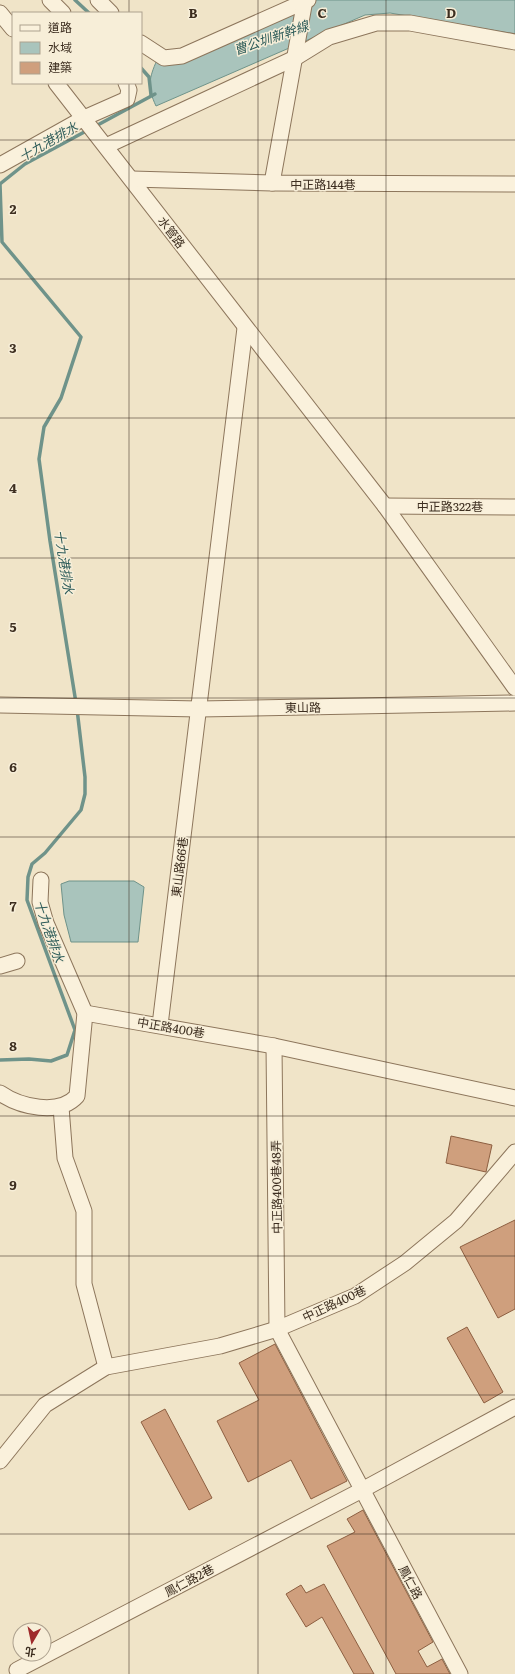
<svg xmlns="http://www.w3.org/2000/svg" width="515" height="1674" viewBox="0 0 515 1674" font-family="Literata,'Noto Sans TC',serif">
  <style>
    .water { fill: #a9c4bc; stroke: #6f938a }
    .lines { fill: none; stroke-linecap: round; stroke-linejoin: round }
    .stream { stroke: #6f938a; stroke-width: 3.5 }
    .building { fill: #cf9f7d; stroke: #8d5f41 }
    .minor-casing { stroke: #8d765c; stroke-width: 17 }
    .minor { stroke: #faf1dc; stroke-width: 15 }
    .grid { fill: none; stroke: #3d2e20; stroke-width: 1; stroke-opacity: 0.55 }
    .labels { text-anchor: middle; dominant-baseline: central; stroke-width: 3; stroke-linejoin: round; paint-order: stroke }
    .street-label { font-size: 12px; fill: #3d2e20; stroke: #f7eed8 }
    .water-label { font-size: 13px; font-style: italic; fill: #2f5d5a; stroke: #f7eed8 }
    .grid-label { font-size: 13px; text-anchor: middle; font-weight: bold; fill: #3d2e20; stroke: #f7eed8; stroke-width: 3; stroke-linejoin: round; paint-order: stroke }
  </style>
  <rect width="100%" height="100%" fill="#f0e4c8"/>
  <g class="water">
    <path d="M 315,0 L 515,0 L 515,34 L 390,13 L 365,15 L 156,106 C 147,87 149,78 157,60 Z"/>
    <path d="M 69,881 L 134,881 L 144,887 L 138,942 L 71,942 L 64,915 L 61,884 Z"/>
  </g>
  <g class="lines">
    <g class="stream">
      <path d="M 75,0 L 89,13"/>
      <path d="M 141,68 L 149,77 L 151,95"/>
      <path d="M 94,127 L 155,94"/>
      <path d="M 76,703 L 50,541 L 39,459 L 44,427 L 61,398 L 81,337 L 2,242 L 0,184 L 25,164 L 88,130"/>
      <path d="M 0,1060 L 29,1059 L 51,1061 L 67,1055 L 75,1030 L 27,900 L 28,877 L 32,864 L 45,853 L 81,810 L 85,794 L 85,777 L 77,709"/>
    </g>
  </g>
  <g class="building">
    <path d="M 451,1136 L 492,1145 L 486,1172 L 446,1163 Z"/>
    <path d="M 515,1220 L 515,1309 L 498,1318 L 460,1247 Z"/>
    <path d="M 467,1327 L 503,1392 L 484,1403 L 447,1338 Z"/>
    <path d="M 275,1344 L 347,1481 L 311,1499 L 291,1460 L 248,1482 L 217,1421 L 259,1400 L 239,1363 Z"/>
    <path d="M 165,1409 L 212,1498 L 189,1510 L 141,1422 Z"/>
    <path d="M 363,1510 L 433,1642 L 418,1651 L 427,1667 L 442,1659 L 450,1674 L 396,1674 L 327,1546 L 355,1532 L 347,1519 Z"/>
    <path d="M 324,1584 L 374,1674 L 354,1674 L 322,1617 L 306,1627 L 286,1594 L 301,1585 L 306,1593 Z"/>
  </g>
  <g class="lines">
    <defs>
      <g id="minor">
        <path d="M 50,0 L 63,13"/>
        <path d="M 98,0 L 111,13"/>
        <path d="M 0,13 L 13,29"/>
        <path d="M 141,43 L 164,58 L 182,56 L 308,0"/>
        <path d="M 56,83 L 385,506 L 515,688"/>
        <path d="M 106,146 L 295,58 L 329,37 L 376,23 L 410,23 L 515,42"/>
        <path d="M 0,165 L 84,118 L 127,99 L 129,90 L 126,83"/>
        <path d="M 132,179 L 272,183 L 515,184"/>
        <path d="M 272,183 L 305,0"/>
        <path d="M 385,506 L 515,507"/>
        <path d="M 0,705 L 199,709 L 515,703"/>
        <path d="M 0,966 L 17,961"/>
        <path d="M 85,1013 L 274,1046 L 515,1098"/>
        <path d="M 160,1025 L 245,328"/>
        <path d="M 274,1046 L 277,1329 L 460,1674"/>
        <path d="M 0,1093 C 20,1107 59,1116 77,1096 L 85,1013 L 46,923 L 40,902 L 41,880"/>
        <path d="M 61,1107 L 65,1158 L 84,1211 L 84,1284 L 106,1367"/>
        <path d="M 0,1461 L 45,1405 L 106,1367 L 220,1346 L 277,1329 L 355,1296 L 405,1263 L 456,1221 L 515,1152"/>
        <path d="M 17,1670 L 362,1490 L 515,1407"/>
      </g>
    </defs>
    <use href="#minor" class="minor-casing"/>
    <use href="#minor" class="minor"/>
  </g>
  <path class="grid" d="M 129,0 L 129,13M 258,0 L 258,1674M 386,0 L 386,1674M 129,83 L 129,1674M 0,140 L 515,140M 0,279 L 515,279M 0,418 L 515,418M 0,558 L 515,558M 0,698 L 515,698M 0,837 L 515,837M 0,976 L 515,976M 0,1116 L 515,1116M 0,1256 L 515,1256M 0,1395 L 515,1395M 0,1534 L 515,1534"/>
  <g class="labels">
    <g class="street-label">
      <text x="323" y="184">中正路144巷</text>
      <text transform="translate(172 232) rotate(53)">水管路</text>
      <text x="450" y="506">中正路322巷</text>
      <text transform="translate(303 707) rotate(-1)">東山路</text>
      <text transform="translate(179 867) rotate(-83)">東山路66巷</text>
      <text transform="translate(171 1027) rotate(10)">中正路400巷</text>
      <text transform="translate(276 1187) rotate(-91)">中正路400巷48弄</text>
      <text transform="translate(334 1303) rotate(-25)">中正路400巷</text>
      <text transform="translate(189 1580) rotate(-28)">鳳仁路2巷</text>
      <text transform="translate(411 1582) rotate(62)">鳳仁路</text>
    </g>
    <g class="water-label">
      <text transform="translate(271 37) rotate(-19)">曹公圳新幹線</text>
      <text transform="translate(48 141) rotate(-30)">十九港排水</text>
      <text transform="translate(65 562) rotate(81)">十九港排水</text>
      <text transform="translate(50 931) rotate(71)">十九港排水</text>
    </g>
  </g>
  <g class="grid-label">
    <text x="193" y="18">B</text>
    <text x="322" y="18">C</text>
    <text x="451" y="18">D</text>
    <text x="13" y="214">2</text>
    <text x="13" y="353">3</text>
    <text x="13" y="493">4</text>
    <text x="13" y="632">5</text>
    <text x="13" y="772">6</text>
    <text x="13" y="911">7</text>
    <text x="13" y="1051">8</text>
    <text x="13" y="1190">9</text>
  </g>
  <rect x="12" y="12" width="130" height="72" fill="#f7eed8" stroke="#ada18e"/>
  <rect x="20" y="25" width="20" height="6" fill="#faf1dc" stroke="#ada18e"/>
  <text x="48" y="32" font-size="12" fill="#3d2e20">道路</text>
  <rect x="20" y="42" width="20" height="12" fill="#a9c4bc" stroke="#ada18e"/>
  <text x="48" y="52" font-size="12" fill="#3d2e20">水域</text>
  <rect x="20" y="62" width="20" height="12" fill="#cf9f7d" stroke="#ada18e"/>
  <text x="48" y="72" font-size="12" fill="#3d2e20">建築</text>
  <g transform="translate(32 1642) rotate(189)"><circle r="19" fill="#f7eed8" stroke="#ada18e"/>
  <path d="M0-3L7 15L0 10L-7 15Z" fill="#9e2a2b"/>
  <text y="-6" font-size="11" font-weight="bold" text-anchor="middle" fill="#3d2e20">北</text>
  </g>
</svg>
